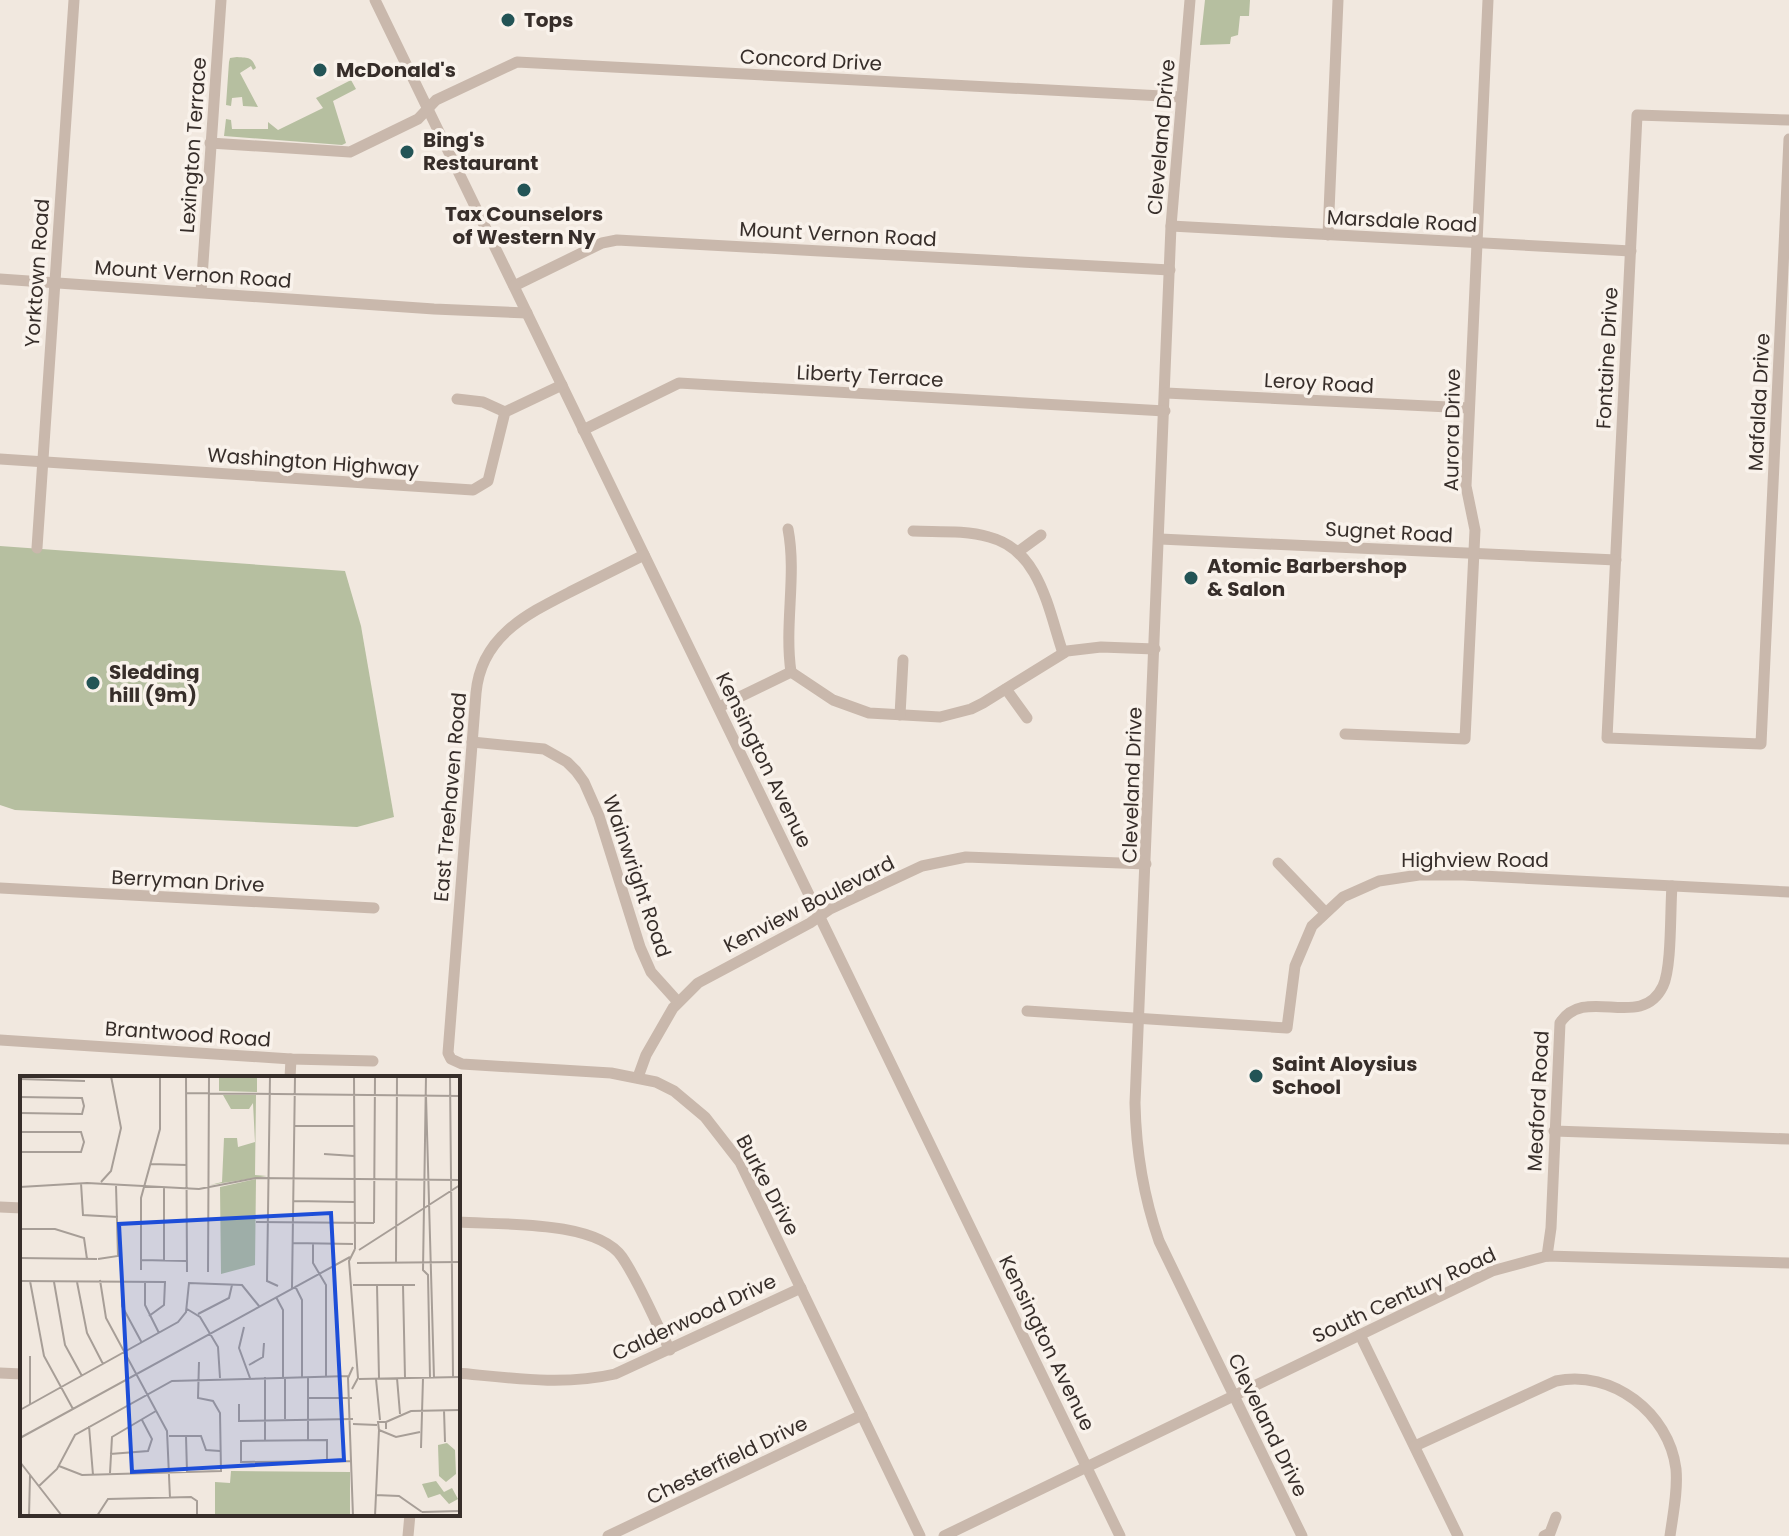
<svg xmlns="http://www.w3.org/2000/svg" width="1789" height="1536" viewBox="0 0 1789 1536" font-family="Poppins,sans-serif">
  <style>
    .green { fill: #b6bfa0 }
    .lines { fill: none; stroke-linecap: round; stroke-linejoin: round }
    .minor { stroke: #c9b8ac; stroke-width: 11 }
    .poi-dot { fill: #235456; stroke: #f9f2eb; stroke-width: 3 }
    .labels { text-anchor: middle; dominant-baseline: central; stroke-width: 7; stroke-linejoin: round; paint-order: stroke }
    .poi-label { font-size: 20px; font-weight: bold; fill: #372e2a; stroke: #f9f2eb; text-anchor: start }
    .street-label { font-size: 20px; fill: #372e2a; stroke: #f9f2eb }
    .inset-road { fill: none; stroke: #a79e97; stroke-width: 2 }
    .view { fill: #1d4ed8; fill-opacity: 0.15; stroke: #1d4ed8; stroke-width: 4 }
    .inset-edge { fill: none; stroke: #372e2a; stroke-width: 4 }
  </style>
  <rect width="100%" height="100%" fill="#f1e8df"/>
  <g class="green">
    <path d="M 1205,0 L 1250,0 L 1249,16 L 1240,16 L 1238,35 L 1231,37 L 1230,44 L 1200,45 Z"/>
    <path d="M 237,57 C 249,58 252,57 256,68 L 253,70 L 251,66 L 240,73 L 258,107 L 243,106 L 242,97 L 232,98 L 231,106 L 226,105 L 229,62 L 230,58 Z"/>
    <path d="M 351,80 L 356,89 L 333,101 L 346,143 L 342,145 L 224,136 L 226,119 L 231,120 L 232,129 L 268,129 L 268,122 L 278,130 L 323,108 L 316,98 Z"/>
    <path d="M 0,546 L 345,571 L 361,626 L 394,817 L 357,827 L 15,810 L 0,805 Z"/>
  </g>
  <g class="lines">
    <g class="minor">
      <path d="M 375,0 L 1120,1536"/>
      <path d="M 1190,0 L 1171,226 L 1135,1103 C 1136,1152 1143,1195 1159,1241 L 1302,1536"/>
      <path d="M 1789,120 L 1637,115 L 1607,738 L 1761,744 L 1789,139"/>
      <path d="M 210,143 L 350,152 L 418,119 L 436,100 L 517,62 L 1181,97"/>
      <path d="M 1171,226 L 1631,251"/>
      <path d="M 1328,235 L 1338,0"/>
      <path d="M 0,279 L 434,309 L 527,313"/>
      <path d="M 514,286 L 602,243 L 617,240 L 1170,270"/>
      <path d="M 201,292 L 221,0"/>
      <path d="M 1166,393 L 1469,408"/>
      <path d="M 457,399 L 483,402 L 505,412"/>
      <path d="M 583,430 L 679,383 L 1165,411"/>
      <path d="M 0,459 L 473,490 L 488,481 L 505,412 L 562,385"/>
      <path d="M 788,529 C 797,576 784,624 791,672"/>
      <path d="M 913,531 C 937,532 965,530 989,537 C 1040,550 1048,609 1063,653"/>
      <path d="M 1160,539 L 1616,560"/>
      <path d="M 37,548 L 74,0"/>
      <path d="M 1019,551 L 1041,535"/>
      <path d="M 644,555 C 620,567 596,579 572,591 C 527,614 481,636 476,693 L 448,1053 L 451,1059 L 462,1064 L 611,1073 L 656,1082 L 674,1091 L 705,1117 L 740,1162 L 920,1536"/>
      <path d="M 791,672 L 833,700 L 869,713 L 940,717 L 971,709 L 983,703 L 1067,651 L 1101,647 L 1155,649"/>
      <path d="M 1006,689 L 1027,718"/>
      <path d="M 719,707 L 791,672"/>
      <path d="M 900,715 L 903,660"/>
      <path d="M 1345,734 L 1465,739 L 1475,530 L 1466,486 L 1488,0"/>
      <path d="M 472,742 L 544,749 L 567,762 L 576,771 L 584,782 L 599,816 L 640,947 L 651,972 L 678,1002"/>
      <path d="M 1278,863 L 1325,912"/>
      <path d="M 0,888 L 374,908"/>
      <path d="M 1027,1011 L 1287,1028 L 1295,966 L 1312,926 L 1343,897 L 1379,881 L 1419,875 L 1463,875 L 1789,892"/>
      <path d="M 0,1040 L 291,1059 L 373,1061"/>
      <path d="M 638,1077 L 646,1055 L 673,1008 L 698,983 L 810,923 L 830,909 L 922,866 L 966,857 L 1146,864"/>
      <path d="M 290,1078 L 291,1059"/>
      <path d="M 1554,1131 L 1789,1139"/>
      <path d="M 0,1207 L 22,1208"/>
      <path d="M 458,1222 C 501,1225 596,1220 622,1257 C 641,1285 654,1320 670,1350"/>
      <path d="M 1547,1256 L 1551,1228 L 1560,1023 C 1585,984 1641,1032 1663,986 C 1672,967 1670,910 1672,886"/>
      <path d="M 1360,1335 L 1458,1536"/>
      <path d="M 0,1373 L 22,1374"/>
      <path d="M 458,1373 C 511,1378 563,1386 615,1374 L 801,1288"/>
      <path d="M 1415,1446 L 1556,1381 C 1612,1369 1669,1413 1676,1469 C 1678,1491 1673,1514 1670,1536"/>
      <path d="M 408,1536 L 410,1514"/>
      <path d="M 608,1536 L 862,1415"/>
      <path d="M 944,1536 L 1492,1271 L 1547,1256 L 1789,1263"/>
      <path d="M 1544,1536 L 1550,1533 L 1556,1517"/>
    </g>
  </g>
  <g class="poi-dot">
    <circle cx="508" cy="20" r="8"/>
    <circle cx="320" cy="70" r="8"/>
    <circle cx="407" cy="152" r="8"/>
    <circle cx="524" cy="190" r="8"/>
    <circle cx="1191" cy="578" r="8"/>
    <circle cx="93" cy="683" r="8"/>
    <circle cx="1256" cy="1076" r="8"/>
  </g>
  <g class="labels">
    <g class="poi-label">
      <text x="524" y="20">Tops</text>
      <text x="336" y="70">McDonald's</text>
      <text x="423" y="140">Bing's<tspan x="423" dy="23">Restaurant</tspan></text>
      <text x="524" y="214" text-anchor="middle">Tax Counselors<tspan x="524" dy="23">of Western Ny</tspan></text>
      <text x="1207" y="566">Atomic Barbershop<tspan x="1207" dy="23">&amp; Salon</tspan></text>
      <text x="109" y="672">Sledding<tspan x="109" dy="23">hill (9m)</tspan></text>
      <text x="1272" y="1064">Saint Aloysius<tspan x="1272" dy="23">School</tspan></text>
    </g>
    <g class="street-label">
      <text transform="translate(811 60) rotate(3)">Concord Drive</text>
      <text transform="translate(1161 137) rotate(-85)">Cleveland Drive</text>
      <text transform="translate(193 145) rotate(-86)">Lexington Terrace</text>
      <text transform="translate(1402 221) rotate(3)">Marsdale Road</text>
      <text transform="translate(838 234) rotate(3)">Mount Vernon Road</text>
      <text transform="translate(37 273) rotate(-86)">Yorktown Road</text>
      <text transform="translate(193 274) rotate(4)">Mount Vernon Road</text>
      <text transform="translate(1607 358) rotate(-87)">Fontaine Drive</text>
      <text transform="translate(870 376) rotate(3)">Liberty Terrace</text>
      <text transform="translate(1319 383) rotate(3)">Leroy Road</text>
      <text transform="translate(1759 402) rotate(-87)">Mafalda Drive</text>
      <text transform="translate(1452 430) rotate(-89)">Aurora Drive</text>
      <text transform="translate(313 462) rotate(4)">Washington Highway</text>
      <text transform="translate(1389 532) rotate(3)">Sugnet Road</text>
      <text transform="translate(764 760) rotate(64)">Kensington Avenue</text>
      <text transform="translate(1132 785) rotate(-88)">Cleveland Drive</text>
      <text transform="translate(450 797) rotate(-85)">East Treehaven Road</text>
      <text x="1475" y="860">Highview Road</text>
      <text transform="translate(637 876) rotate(71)">Wainwright Road</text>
      <text transform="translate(188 881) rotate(3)">Berryman Drive</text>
      <text transform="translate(809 904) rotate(-27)">Kenview Boulevard</text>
      <text transform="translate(188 1034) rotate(4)">Brantwood Road</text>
      <text transform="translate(1538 1101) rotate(-87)">Meaford Road</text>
      <text transform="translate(768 1185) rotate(62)">Burke Drive</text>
      <text transform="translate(1404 1295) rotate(-25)">South Century Road</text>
      <text transform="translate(694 1317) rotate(-25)">Calderwood Drive</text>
      <text transform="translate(1047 1343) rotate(64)">Kensington Avenue</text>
      <text transform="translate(1268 1425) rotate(64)">Cleveland Drive</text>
      <text transform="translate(727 1460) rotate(-26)">Chesterfield Drive</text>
    </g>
  </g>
  <g transform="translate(20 1076)">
    <rect width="440" height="440" fill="#f1e8df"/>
    <path d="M 199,0 L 237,0 L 237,16 L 199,15 ZM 203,19 L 236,19 L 235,99 L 247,100 L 190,109 L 202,106 L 204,62 L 217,62 L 218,71 L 235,66 L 233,27 L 229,33 L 211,33 ZM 236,103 L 235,189 L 201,198 L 200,111 ZM 427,367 L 435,374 L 436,398 L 426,406 L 419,400 L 418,369 ZM 211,395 L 330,396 L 330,440 L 195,440 L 195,406 L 210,407 ZM 416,405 L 424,416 L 432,412 L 438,423 L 429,428 L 420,418 L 408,422 L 402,408 Z" fill="#b6bfa0"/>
    <path class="inset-road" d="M 166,0 L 167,196M 250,0 L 247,205 L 258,210M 334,0 L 335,173M 406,0 L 403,194 L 408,199 L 410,302M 430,0 L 433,301M 0,3 L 65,5M 166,17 L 440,20M 406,20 L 414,302M 0,21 L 62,22 L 64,30 L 62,38 L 0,37M 274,50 L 334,50M 0,56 L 61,56 L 64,66 L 61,76 L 0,76M 304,78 L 334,80M 131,88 L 167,89M 81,106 L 91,95 L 101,52 L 91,0M 61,107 L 63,139 L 98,141M 0,111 L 67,107 L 179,113 L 236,102 L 440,104M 273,125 L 334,126M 236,146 L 354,147M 354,147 L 355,0M 0,153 L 35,153 L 64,162 L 67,183M 272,167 L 333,168M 293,167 L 293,187 L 306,209 L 306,301M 339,174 L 440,109M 0,182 L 77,183M 78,183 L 98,180 L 96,109M 121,184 L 167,185M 144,185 L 144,112M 376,186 L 377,0M 337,187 L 440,186M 121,194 L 121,122 L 140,53 L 140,0M 188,196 L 189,0M 80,204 L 86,242 L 147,355 L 150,422M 0,205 L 145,206 L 144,229 L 129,240M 10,205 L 24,280 L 53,333M 102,205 L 102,230 L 122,267M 34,206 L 45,269 L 62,300M 57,206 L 67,257 L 83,288M 125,206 L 125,229 L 139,257M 333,209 L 395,209M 357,209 L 359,302M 383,209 L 385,302M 275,210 L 282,224 L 282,301M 272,212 L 275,0M 256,221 L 263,234 L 263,301M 167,233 L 180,241 L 198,271 L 200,302M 178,238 L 209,222 L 212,209M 224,251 L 219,272 L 230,302M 229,289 L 243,281 L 244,267M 245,301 L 245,365M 265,302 L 265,343M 377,302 L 380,338M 339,303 L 440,301M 356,303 L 360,344M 332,313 L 338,302 L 329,185 L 335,173M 288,322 L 332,322M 10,328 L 10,280M 219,328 L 219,345 L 333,343M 0,334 L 158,246 L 166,236 L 169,207 L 222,209 L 239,230M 424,334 L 425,366M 366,346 L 391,335 L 440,334M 333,348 L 357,349M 69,350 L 73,399M 366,353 L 366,346 L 358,346 L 359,354 L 376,361 L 400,356M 149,360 L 181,360 L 186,374 L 200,375M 166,360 L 167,396M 0,362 L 330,181M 288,364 L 288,301M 401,372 L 403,302M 90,378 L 128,375 L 132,363 L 122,344M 307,385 L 307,364 L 221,365 L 221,386 L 331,385M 0,386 L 42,440M 39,390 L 62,399 L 201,395 L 200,337 L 193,325 L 178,322 L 179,286M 90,397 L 92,361 L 136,335M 19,410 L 37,393 L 55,359 L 152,305 L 329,300M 355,419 L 379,420 L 402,436M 402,436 L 440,435M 9,440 L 10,399M 77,440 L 88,423 L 171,421 L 177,425 L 177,440M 333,440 L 328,302 L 333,291M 355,440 L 359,354"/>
    <path class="view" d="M 311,137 L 324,384 L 112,396 L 99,148 Z"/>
    <rect width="440" height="440" class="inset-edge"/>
  </g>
</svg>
